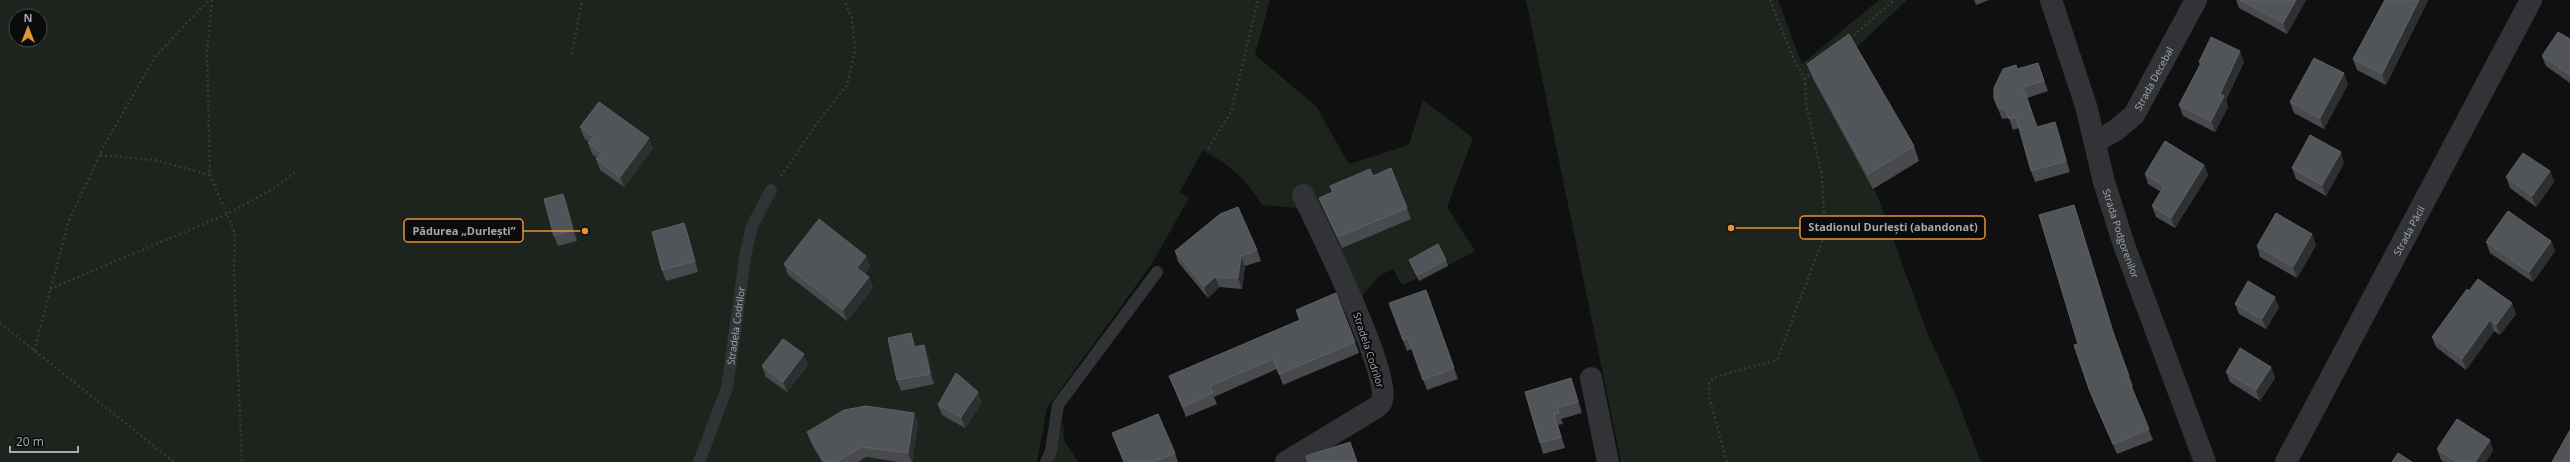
<svg xmlns="http://www.w3.org/2000/svg" width="2570" height="462" viewBox="0 0 2570 462" font-family="'Open Sans',sans-serif">
  <style>
    .green { fill: #1d241d; fill-rule: evenodd }
    .lines { fill: none; stroke-linecap: round; stroke-linejoin: round }
    .path { stroke: #373a3d; stroke-width: 2.5; stroke-dasharray: 2 3; stroke-linecap: butt }
    .service { stroke: #313336; stroke-width: 12 }
    .minor { stroke: #313336; stroke-width: 22 }
    .wall { fill: #484a4e }
    .shaded-wall { fill: #2d2f31 }
    .building { fill: #515459; stroke: #5e6267 }
    .labels { text-anchor: middle; dominant-baseline: central; stroke-width: 4; stroke-linejoin: round; paint-order: stroke }
    .street-label { font-size: 10px; fill: #a2a9b1; stroke: #0b0b0c }
    .leader { fill: none; stroke: #e49335; stroke-width: 1.5 }
    .callout-dot { fill: #e49335; stroke: #0b0b0c; stroke-width: 1.5 }
    .callout { fill: #0b0b0c; stroke: #e49335; stroke-width: 1.5 }
    .callout-label { font-size: 11px; text-anchor: middle; font-weight: bold; fill: #a2a9b1 }
  </style>
  <rect width="100%" height="100%" fill="#101011"/>
  <g class="green">
    <path d="M 0,0 L 1270,0 L 1255,55 L 1316,106 L 1349,164 L 1409,145 L 1423,100 L 1473,138 L 1447,207 L 1475,251 L 1419,281 L 1418,278 L 1402,285 L 1393,269 L 1379,276 L 1361,297 L 1303,212 L 1297,208 L 1262,205 C 1246,178 1230,166 1203,150 L 1180,192 L 1189,198 L 1151,265 L 1047,408 L 1037,462 L 0,462 ZM 16,16 L 40,16 L 40,40 L 16,40 Z"/>
    <path d="M 1526,0 L 1778,0 L 1802,64 L 1879,0 L 1907,0 L 1855,49 L 1813,79 L 1877,195 L 1927,332 L 1955,394 L 1981,462 L 1621,462 Z"/>
    <path d="M 1063,421 L 1064,440 L 1078,462 L 1052,462 Z"/>
  </g>
  <g class="lines">
    <g class="path">
      <path d="M 212,0 L 207,51 L 210,175 L 235,233 L 234,273 L 242,462"/>
      <path d="M 1770,0 L 1793,58 L 1805,79"/>
      <path d="M 1850,39 L 1894,0"/>
      <path d="M 572,54 L 582,0"/>
      <path d="M 1208,148 L 1231,112 L 1258,0"/>
      <path d="M 100,155 L 155,160 L 210,175"/>
      <path d="M 781,176 L 820,119 L 847,85 L 855,51 L 852,18 L 844,0"/>
      <path d="M 50,289 L 227,214 L 275,188 L 295,172"/>
      <path d="M 0,323 L 174,462"/>
      <path d="M 34,351 L 69,220 L 106,142 L 155,57 L 209,0"/>
      <path d="M 1727,462 L 1709,396 L 1709,383 L 1715,377 L 1777,360 L 1825,234 L 1822,176 L 1806,103 L 1805,79 L 1813,72"/>
    </g>
    <g class="service">
      <path id="s1" d="M 699,462 L 727,388 L 746,252 L 752,226 L 771,190"/>
      <path d="M 1046,462 L 1051,451 L 1058,405 L 1157,272"/>
    </g>
    <g class="minor">
      <path id="s2" d="M 2051,0 L 2086,106 L 2104,182 L 2124,245 L 2205,462"/>
      <path id="s3" d="M 2095,142 L 2116,130 L 2134,115 L 2196,0"/>
      <path d="M 1591,378 L 1608,462"/>
      <path d="M 1286,462 L 1377,407 C 1379,405 1382,403 1382,400 C 1391,374 1318,226 1303,195"/>
      <path id="s4" d="M 2286,462 L 2531,0"/>
    </g>
  </g>
  <g class="wall">
    <path d="M 1974,0 L 1989,0 L 1976,5 Z"/>
    <path d="M 2236,0 L 2306,0 L 2287,34 L 2239,8 Z"/>
    <path d="M 2384,0 L 2428,0 L 2386,85 L 2357,70 L 2353,59 L 2384,1 Z"/>
    <path d="M 2570,39 L 2570,83 L 2546,66 L 2542,56 Z"/>
    <path d="M 2199,62 L 2244,62 L 2226,100 L 2228,107 L 2215,132 L 2183,116 L 2179,105 L 2200,65 Z"/>
    <path d="M 2038,63 L 2048,91 L 2027,98 L 2037,127 L 2059,133 L 2070,172 L 2035,182 L 2031,171 L 2019,128 L 2013,130 L 2009,118 L 2002,119 L 1994,98 L 2018,69 Z"/>
    <path d="M 1807,64 L 1914,146 L 1919,161 L 1873,189 L 1813,79 Z"/>
    <path d="M 2348,84 L 2324,129 L 2294,113 L 2290,102 Z"/>
    <path d="M 580,127 L 653,148 L 624,187 L 600,170 L 596,159 L 597,158 L 592,154 L 588,143 L 589,142 L 584,138 Z"/>
    <path d="M 2344,163 L 2326,196 L 2296,179 L 2292,168 Z"/>
    <path d="M 2204,165 L 2208,175 L 2175,228 L 2156,217 L 2152,206 L 2161,192 L 2148,184 L 2145,174 Z"/>
    <path d="M 2550,171 L 2554,182 L 2536,207 L 2510,188 L 2506,177 Z"/>
    <path d="M 1330,186 L 1407,208 L 1411,219 L 1342,248 L 1323,208 L 1319,198 L 1332,192 Z"/>
    <path d="M 567,204 L 577,241 L 558,246 L 554,236 Z"/>
    <path d="M 2078,216 L 2116,342 L 2133,386 L 2131,387 L 2153,440 L 2117,454 L 2093,400 L 2089,389 L 2078,344 Z"/>
    <path d="M 684,223 L 688,234 L 698,272 L 666,281 L 662,270 Z"/>
    <path d="M 2551,241 L 2555,251 L 2533,282 L 2490,253 L 2486,242 Z"/>
    <path d="M 2316,245 L 2297,278 L 2260,257 L 2257,246 Z"/>
    <path d="M 1257,250 L 1261,261 L 1245,266 L 1242,289 L 1219,287 L 1208,298 L 1178,262 L 1175,251 Z"/>
    <path d="M 1409,260 L 1446,260 L 1448,266 L 1419,281 L 1411,265 Z"/>
    <path d="M 784,264 L 870,266 L 865,274 L 869,277 L 873,288 L 847,321 L 788,275 Z"/>
    <path d="M 1426,290 L 1458,379 L 1427,390 L 1412,349 L 1407,351 L 1389,303 Z"/>
    <path d="M 2469,291 L 2516,314 L 2500,335 L 2494,331 L 2466,370 L 2436,347 L 2432,337 Z"/>
    <path d="M 2235,304 L 2279,307 L 2266,329 L 2239,314 Z"/>
    <path d="M 1296,310 L 1355,342 L 1359,353 L 1283,385 L 1277,369 L 1214,397 L 1217,404 L 1186,417 L 1169,376 L 1299,320 Z"/>
    <path d="M 911,333 L 916,347 L 928,356 L 934,384 L 901,391 L 897,380 Z"/>
    <path d="M 808,365 L 787,392 L 766,377 L 762,366 Z"/>
    <path d="M 2271,367 L 2275,378 L 2260,401 L 2230,382 L 2226,372 Z"/>
    <path d="M 1575,389 L 1582,413 L 1561,419 L 1563,424 L 1558,425 L 1565,448 L 1543,454 L 1540,443 L 1525,392 Z"/>
    <path d="M 982,403 L 965,428 L 942,415 L 938,405 Z"/>
    <path d="M 914,413 L 918,424 L 912,462 L 899,462 L 866,457 L 858,462 L 822,462 L 811,443 L 807,432 Z"/>
    <path d="M 1112,433 L 1175,453 L 1178,462 L 1124,462 Z"/>
    <path d="M 2437,449 L 2493,450 L 2486,462 L 2444,462 L 2441,460 Z"/>
  </g>
  <g class="shaded-wall">
    <path d="M 2296,0 L 2306,0 L 2287,34 L 2283,23 Z"/>
    <path d="M 2419,0 L 2428,0 L 2386,85 L 2382,74 Z"/>
    <path d="M 2240,51 L 2244,62 L 2226,100 L 2228,107 L 2215,132 L 2211,121 L 2220,94 Z"/>
    <path d="M 2344,73 L 2348,84 L 2324,129 L 2320,118 Z"/>
    <path d="M 2055,122 L 2059,133 L 2070,172 L 2066,161 Z"/>
    <path d="M 649,138 L 653,148 L 624,187 L 620,177 Z"/>
    <path d="M 2341,152 L 2344,163 L 2326,196 L 2322,185 Z"/>
    <path d="M 2204,165 L 2208,175 L 2175,228 L 2171,218 Z"/>
    <path d="M 2550,171 L 2554,182 L 2536,207 L 2532,196 Z"/>
    <path d="M 563,194 L 567,204 L 577,241 L 573,230 Z"/>
    <path d="M 2074,205 L 2078,216 L 2117,343 L 2113,332 Z"/>
    <path d="M 684,223 L 688,234 L 698,272 L 695,261 Z"/>
    <path d="M 2312,234 L 2316,245 L 2297,278 L 2293,267 Z"/>
    <path d="M 2551,241 L 2555,251 L 2533,282 L 2529,272 Z"/>
    <path d="M 866,256 L 870,266 L 861,278 L 857,268 Z"/>
    <path d="M 1241,256 L 1245,266 L 1242,289 L 1238,278 Z"/>
    <path d="M 869,277 L 873,288 L 847,321 L 843,310 Z"/>
    <path d="M 1215,277 L 1219,287 L 1208,298 L 1204,287 Z"/>
    <path d="M 2275,297 L 2279,307 L 2266,329 L 2262,319 Z"/>
    <path d="M 2512,303 L 2516,314 L 2500,335 L 2496,325 Z"/>
    <path d="M 2490,320 L 2494,331 L 2466,370 L 2462,359 Z"/>
    <path d="M 911,333 L 915,344 L 918,358 L 914,347 Z"/>
    <path d="M 924,345 L 928,356 L 934,384 L 930,374 Z"/>
    <path d="M 804,354 L 808,365 L 787,392 L 783,382 Z"/>
    <path d="M 2271,367 L 2275,378 L 2260,401 L 2256,390 Z"/>
    <path d="M 1571,378 L 1575,389 L 1582,413 L 1578,402 Z"/>
    <path d="M 978,392 L 982,403 L 965,428 L 961,417 Z"/>
    <path d="M 914,413 L 918,424 L 912,462 L 908,453 Z"/>
    <path d="M 1554,414 L 1558,425 L 1565,448 L 1561,437 Z"/>
    <path d="M 2490,440 L 2493,450 L 2486,462 L 2475,462 Z"/>
  </g>
  <g class="building">
    <path d="M 2240,0 L 2296,0 L 2283,23 Z"/>
    <path d="M 2385,0 L 2419,0 L 2382,74 L 2353,59 Z"/>
    <path d="M 2558,32 L 2570,39 L 2570,75 L 2542,56 Z"/>
    <path d="M 1849,34 L 1914,146 L 1868,174 L 1807,64 Z"/>
    <path d="M 2211,37 L 2240,51 L 2220,94 L 2224,96 L 2211,121 L 2179,105 L 2201,63 L 2199,62 Z"/>
    <path d="M 2314,58 L 2344,73 L 2320,118 L 2290,102 Z"/>
    <path d="M 2038,63 L 2044,81 L 2023,87 L 2037,127 L 2055,122 L 2066,161 L 2031,171 L 2016,117 L 2009,119 L 2005,108 L 1998,108 L 1994,98 L 1994,88 L 2003,69 L 2016,65 L 2017,69 Z"/>
    <path d="M 599,102 L 649,138 L 620,177 L 596,159 L 601,153 L 588,143 L 593,137 L 580,127 Z"/>
    <path d="M 2310,135 L 2341,152 L 2322,185 L 2292,168 Z"/>
    <path d="M 2165,141 L 2204,165 L 2171,218 L 2152,206 L 2164,186 L 2145,174 Z"/>
    <path d="M 2523,153 L 2550,171 L 2532,196 L 2506,177 Z"/>
    <path d="M 1391,168 L 1407,208 L 1338,237 L 1319,198 L 1333,192 L 1330,186 L 1370,169 L 1373,176 Z"/>
    <path d="M 563,194 L 573,230 L 554,236 L 544,199 Z"/>
    <path d="M 2074,205 L 2113,332 L 2129,376 L 2127,376 L 2149,429 L 2113,444 L 2089,389 L 2074,345 L 2078,344 L 2039,215 Z"/>
    <path d="M 1238,207 L 1257,250 L 1241,256 L 1238,278 L 1215,277 L 1204,287 L 1175,251 L 1220,214 Z"/>
    <path d="M 2508,211 L 2551,241 L 2529,272 L 2486,242 Z"/>
    <path d="M 2276,213 L 2312,234 L 2293,267 L 2257,246 Z"/>
    <path d="M 819,219 L 866,256 L 857,268 L 869,277 L 843,310 L 784,264 Z"/>
    <path d="M 684,223 L 695,261 L 662,270 L 652,232 Z"/>
    <path d="M 1438,244 L 1446,260 L 1417,275 L 1409,260 Z"/>
    <path d="M 2478,279 L 2512,303 L 2496,325 L 2490,320 L 2462,359 L 2432,337 L 2467,289 L 2469,291 Z"/>
    <path d="M 2248,281 L 2275,297 L 2262,319 L 2235,304 Z"/>
    <path d="M 1426,290 L 1454,368 L 1423,380 L 1408,338 L 1403,340 L 1389,303 Z"/>
    <path d="M 1336,293 L 1355,342 L 1279,374 L 1273,359 L 1210,386 L 1213,393 L 1183,407 L 1169,376 L 1300,320 L 1296,310 Z"/>
    <path d="M 911,333 L 914,347 L 924,345 L 930,374 L 897,380 L 888,338 Z"/>
    <path d="M 783,339 L 804,354 L 783,382 L 762,366 Z"/>
    <path d="M 2240,348 L 2271,367 L 2256,390 L 2226,372 Z"/>
    <path d="M 956,373 L 978,392 L 961,417 L 938,405 Z"/>
    <path d="M 1571,378 L 1578,402 L 1557,408 L 1559,413 L 1554,414 L 1561,437 L 1540,443 L 1525,392 Z"/>
    <path d="M 866,406 L 914,413 L 908,453 L 862,447 L 836,462 L 825,462 L 807,432 L 844,410 Z"/>
    <path d="M 1158,414 L 1175,453 L 1153,462 L 1124,462 L 1112,433 Z"/>
    <path d="M 2457,419 L 2490,440 L 2475,462 L 2457,462 L 2437,449 Z"/>
    <path d="M 2570,430 L 2570,462 L 2552,462 Z"/>
    <path d="M 1350,442 L 1357,462 L 1308,462 L 1306,456 Z"/>
    <path d="M 2398,453 L 2412,462 L 2392,462 Z"/>
  </g>
  <g class="labels">
    <g class="street-label">
      <text stroke="none"><textPath href="#s3" startOffset="89">Strada Decebal</textPath></text>
      <text stroke="none"><textPath href="#s4" startOffset="262">Strada Păcii</textPath></text>
      <text stroke="none"><textPath href="#s2" startOffset="244">Strada Podgorenilor</textPath></text>
      <text stroke="none"><textPath href="#s1" startOffset="142">Stradela Codrilor</textPath></text>
      <text transform="translate(1369 350) rotate(72)">Stradela Codrilor</text>
    </g>
  </g>
  <path class="leader" d="M1731 228L1800 228M585 231L523 231"/>
  <g class="callout-dot">
    <circle cx="1731" cy="228" r="4"/>
    <circle cx="585" cy="231" r="4"/>
  </g>
  <g class="callout">
    <rect x="1800" y="216" width="185" height="23" rx="4"/>
    <rect x="404" y="219" width="119" height="23" rx="4"/>
  </g>
  <g class="callout-label">
    <text x="1893" y="231">Stadionul Durlești (abandonat)</text>
    <text x="464" y="235">Pădurea „Durlești”</text>
  </g>
  <g transform="translate(28 28)"><circle r="19" fill="#0b0b0c" stroke="#474a4e"/>
  <path d="M0-3L7 15L0 10L-7 15Z" fill="#e49335"/>
  <text y="-6" font-size="11" font-weight="bold" text-anchor="middle" fill="#a2a9b1">N</text>
  </g>
  <path d="M10 446v6h68v-6" fill="none" stroke="#a2a9b1" stroke-width="2"/>
  <text x="16" y="446" font-size="12" fill="#a2a9b1" stroke="#0b0b0c" stroke-width="3" paint-order="stroke">20 m</text>
</svg>
